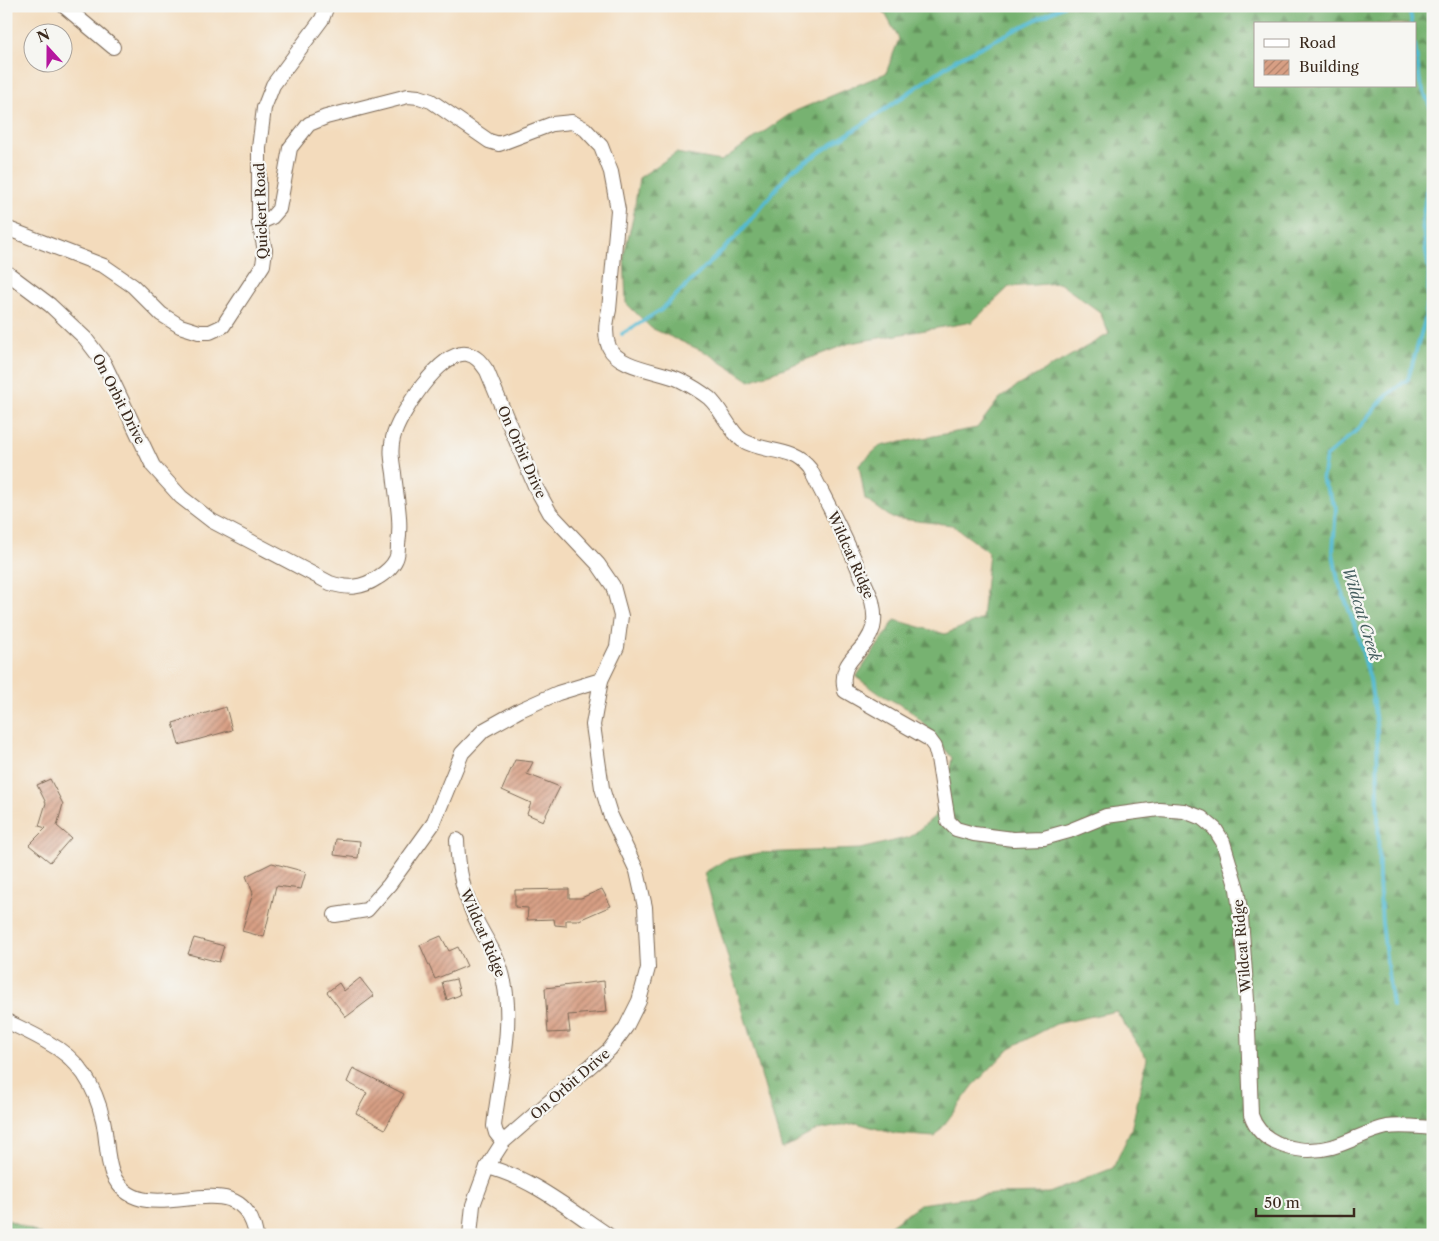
<svg xmlns="http://www.w3.org/2000/svg" width="1439" height="1241" viewBox="0 0 1439 1241" font-family="'Libre Caslon Text',serif">
  <style>
    .forest { fill: url(#forest-firs); stroke: #596e48; fill-rule: evenodd }
    .lines { fill: none; stroke-linecap: round; stroke-linejoin: round }
    .stream { stroke: #53bad1; stroke-width: 4 }
    .building { fill: url(#building-hatch) }
    .minor-casing { stroke: #7b6855; stroke-width: 16 }
    .minor { stroke: #fff; stroke-width: 14 }
    .labels { text-anchor: middle; dominant-baseline: central; stroke-width: 4.5; stroke-linejoin: round; paint-order: stroke }
    .street-label { font-size: 14px; fill: #3b2a1e; stroke: #f6f6f2 }
    .water-label { font-size: 15px; font-style: italic; fill: #435c5d; stroke: #f6f6f2 }
  </style>
  <defs>
    <pattern id="forest-firs" width="22" height="20" patternUnits="userSpaceOnUse" patternTransform="scale(1.25)"><rect width="22" height="20" fill="#77b271"/><path d="M5 1l3.5 6h-7zM16 11l3.5 6h-7z" fill="#63915c"/></pattern>
    <pattern id="building-hatch" width="6" height="6" patternUnits="userSpaceOnUse" patternTransform="scale(1.25)"><rect width="6" height="6" fill="#d79f84"/><path d="M-1 1l2-2M0 6l6-6M5 7l2-2" fill="none" stroke="#b0826b"/></pattern>
  </defs>
  <rect width="100%" height="100%" fill="#f6f6f2"/>
  <filter id="ink" filterUnits="userSpaceOnUse"><feTurbulence type="fractalNoise" baseFrequency=".02" numOctaves="2"/><feDisplacementMap in="SourceGraphic" scale="10" xChannelSelector="R" yChannelSelector="G"/><feConvolveMatrix kernelMatrix="1 2 1 2 8 2 1 2 1" color-interpolation-filters="sRGB"/></filter>
  <filter id="wash" filterUnits="userSpaceOnUse"><feTurbulence type="fractalNoise" baseFrequency=".0096" numOctaves="4" result="noise"/><feDisplacementMap in="SourceGraphic" scale="20" xChannelSelector="R" yChannelSelector="G"/><feGaussianBlur stdDeviation="1.12" result="paint"/><feColorMatrix in="noise" values="0 0 0 0 0 0 0 0 0 0 0 0 0 0 0 0 0 1.4 0 .05"/><feComposite in="paint" operator="in"/></filter>
  <g filter="url(#wash)">
    <rect width="100%" height="100%" fill="#f3dbbc"/>
    <g class="forest">
      <path d="M 881,6 L 1433,6 L 1433,1235 L 877,1235 L 920,1204 L 994,1194 L 1049,1193 L 1113,1168 L 1131,1130 L 1147,1059 L 1116,1011 L 1056,1024 L 1010,1048 L 973,1086 L 935,1137 L 895,1134 L 857,1123 L 817,1130 L 782,1149 L 704,873 L 725,860 L 758,853 L 860,849 L 910,837 L 934,817 L 946,790 L 952,758 L 930,730 L 910,710 L 880,694 L 856,677 L 895,620 L 945,634 L 982,619 L 989,552 L 952,525 L 892,518 L 865,499 L 859,465 L 880,446 L 977,428 L 999,399 L 1017,386 L 1109,334 L 1100,312 L 1059,283 L 1009,287 L 972,322 L 850,343 L 750,381 L 707,353 L 651,328 L 626,303 L 624,254 L 633,218 L 639,178 L 676,153 L 721,161 L 793,112 L 886,73 L 899,39 ZM 1255,24 L 1415,24 L 1415,86 L 1255,86 Z"/>
      <path d="M 6,1219 L 43,1235 L 6,1235 Z"/>
    </g>
    <g class="lines">
      <g class="stream">
        <path d="M 1409,6 L 1412,24"/>
        <path d="M 1415,45 L 1420,83 L 1433,113"/>
        <path d="M 622,334 L 661,310 L 736,237 L 791,171 L 871,119 L 957,59 L 1063,6"/>
        <path d="M 1392,1006 L 1382,923 L 1379,881 L 1377,730 L 1370,679 L 1356,629 L 1338,580 L 1335,565 L 1333,551 L 1336,507 L 1322,480 L 1326,457 L 1359,428 L 1385,397 L 1408,379 L 1425,320 L 1428,300 L 1429,271 L 1422,222 L 1433,151"/>
      </g>
    </g>
    <g id="blocks">
      <g class="building">
        <path d="M 226,707 L 232,730 L 179,745 L 173,723 Z"/>
        <path d="M 515,760 L 533,762 L 527,774 L 560,787 L 543,821 L 527,814 L 531,803 L 502,790 Z"/>
        <path d="M 50,779 L 63,804 L 57,826 L 71,838 L 50,862 L 29,845 L 46,828 L 39,826 L 46,803 L 37,785 Z"/>
        <path d="M 336,839 L 360,841 L 358,858 L 334,855 Z"/>
        <path d="M 272,863 L 306,872 L 301,889 L 276,886 L 264,937 L 242,931 L 253,893 L 246,876 Z"/>
        <path d="M 569,889 L 569,898 L 581,898 L 602,889 L 611,906 L 579,920 L 566,920 L 566,926 L 555,925 L 554,919 L 527,920 L 528,908 L 515,907 L 515,890 Z"/>
        <path d="M 441,936 L 449,951 L 458,947 L 467,966 L 435,979 L 420,945 Z"/>
        <path d="M 194,938 L 224,946 L 219,962 L 188,954 Z"/>
        <path d="M 360,978 L 374,996 L 346,1017 L 327,992 L 339,983 L 344,991 Z"/>
        <path d="M 456,979 L 460,995 L 447,1000 L 442,982 Z"/>
        <path d="M 604,981 L 607,1012 L 568,1015 L 570,1032 L 548,1033 L 545,988 Z"/>
        <path d="M 353,1068 L 404,1094 L 385,1129 L 356,1113 L 367,1093 L 347,1082 Z"/>
      </g>
    </g>
  </g>
  <g filter="url(#ink)">
    <use href="#blocks" fill-opacity="0" stroke="#7b6855" stroke-width="1"/>
    <g class="lines">
      <defs>
        <g id="minor">
          <path d="M 64,6 L 113,47"/>
          <path d="M 259,223 L 272,217 L 279,209 L 290,148 L 309,124 L 326,117 L 408,96 L 419,97 L 431,101 L 489,141 L 499,144 L 552,124 L 572,122 L 585,129 L 601,146 L 611,172 L 618,210 L 609,310 C 606,322 604,335 609,347 C 618,368 661,371 680,380 C 690,385 700,391 709,398 C 721,408 730,432 742,440 C 765,454 792,446 810,469 C 827,503 846,537 860,573 C 864,582 869,591 872,601 C 874,609 875,620 873,628 C 865,655 837,658 845,691 L 929,739 L 935,747 L 938,758 L 948,821 L 956,829 L 974,834 L 1013,839 L 1044,838 L 1069,831 L 1106,816 L 1159,809 L 1184,811 L 1202,818 L 1215,829 L 1223,842 L 1237,889 L 1241,918 L 1247,1000 L 1251,1115 C 1261,1147 1303,1155 1332,1147 C 1351,1142 1367,1131 1387,1127 C 1401,1125 1418,1127 1433,1128"/>
          <path d="M 6,228 L 104,266 L 133,286 L 161,314 L 180,326 L 199,332 L 210,332 L 223,326 L 263,265 L 265,250 L 259,223 L 259,148 L 264,108 L 273,85 L 322,19 L 327,6"/>
          <path d="M 6,272 L 50,305 L 85,338 L 104,363 L 153,466 L 181,497 L 212,521 L 330,583 C 348,589 362,588 377,578 C 385,573 392,568 396,559 C 398,555 398,549 398,544 C 402,521 396,496 394,473 C 392,461 390,450 393,438 C 398,416 441,349 467,354 C 477,356 482,364 487,371 L 535,486 L 550,513 L 598,564 L 613,586 L 621,616 L 617,647 L 601,680 L 593,725 L 602,788 L 610,814 L 637,871 L 645,907 L 648,968 L 639,1001 L 626,1027 L 610,1049 L 503,1142 L 487,1167 L 473,1205 L 470,1235"/>
          <path d="M 457,840 C 458,871 464,896 478,924 C 488,943 500,960 504,982 C 514,1029 499,1078 494,1126 L 496,1133 L 503,1142"/>
          <path d="M 335,915 L 367,910 L 389,885 L 433,824 L 462,753 L 484,730 L 520,710 L 558,693 L 601,680"/>
          <path d="M 6,1021 C 20,1028 34,1034 47,1042 C 79,1059 95,1085 103,1120 C 107,1138 106,1156 112,1173 C 142,1241 240,1152 256,1235"/>
          <path d="M 487,1167 C 532,1178 570,1210 608,1235"/>
        </g>
      </defs>
      <use href="#minor" class="minor-casing"/>
      <use href="#minor" class="minor"/>
    </g>
  </g>
  <g class="labels">
    <g class="street-label">
      <text transform="translate(261 211) rotate(-92)">Quickert Road</text>
      <text transform="translate(119 399) rotate(63)">On Orbit Drive</text>
      <text transform="translate(522 452) rotate(66)">On Orbit Drive</text>
      <text transform="translate(851 555) rotate(66)">Wildcat Ridge</text>
      <text transform="translate(483 933) rotate(67)">Wildcat Ridge</text>
      <text transform="translate(1242 946) rotate(-95)">Wildcat Ridge</text>
      <text transform="translate(570 1084) rotate(-41)">On Orbit Drive</text>
    </g>
    <g class="water-label">
      <text transform="translate(1362 614) rotate(73)">Wildcat Creek</text>
    </g>
  </g>
  <rect width="1439" height="1241" fill="none" stroke="#f6f6f2" stroke-width="25"/>
  <rect x="1254" y="22" width="162" height="65" fill="#f6f6f2" stroke="#aba49d"/>
  <rect x="1264" y="39" width="25" height="8" fill="#ffffff" stroke="#aba49d"/>
  <text x="1299" y="48" font-size="15" fill="#3b2a1e">Road</text>
  <rect x="1264" y="60" width="25" height="15" fill="url(#building-hatch)" stroke="#aba49d"/>
  <text x="1299" y="72" font-size="15" fill="#3b2a1e">Building</text>
  <g transform="translate(48 48) rotate(339)"><circle r="24" fill="#f6f6f2" stroke="#aba49d"/>
  <path d="M0-4L9 19L0 12L-9 19Z" fill="#b5179e"/>
  <text y="-8" font-size="14" font-weight="bold" text-anchor="middle" fill="#3b2a1e">N</text>
  </g>
  <path d="M1256 1208v8h98v-8" fill="none" stroke="#3b2a1e" stroke-width="2.5"/>
  <text x="1264" y="1208" font-size="15" fill="#3b2a1e" stroke="#f6f6f2" stroke-width="4" paint-order="stroke">50 m</text>
</svg>
